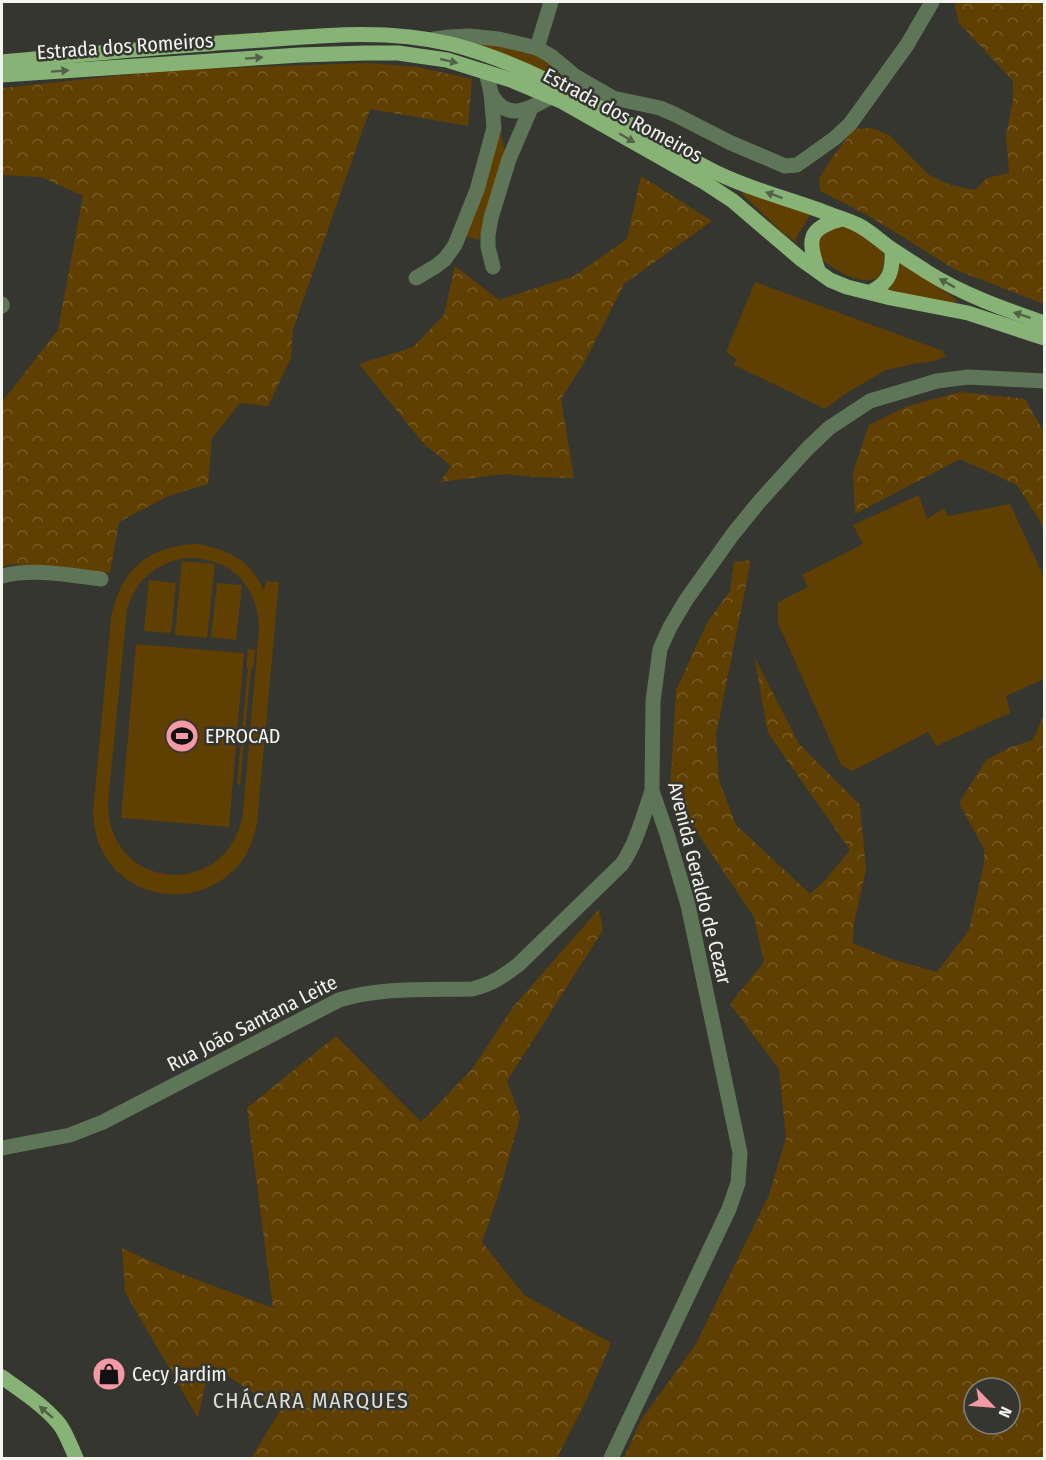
<svg xmlns="http://www.w3.org/2000/svg" width="1046" height="1460" viewBox="0 0 1046 1460" font-family="'Fira Sans Condensed',sans-serif">
  <style>
    .grass { fill: #603f02; fill-rule: evenodd }
    .forest { fill: url(#forest-crowns); fill-rule: evenodd }
    .lines { fill: none; stroke-linecap: round; stroke-linejoin: round }
    .street { stroke: #5f7557; stroke-width: 15 }
    .primary { stroke: #87b476; stroke-width: 15 }
    .oneway { fill: #526248 }
    .labels { text-anchor: middle; dominant-baseline: central; stroke-width: 5; stroke-linejoin: round; paint-order: stroke }
    .street-label { font-size: 20px; fill: #f3f4f0; stroke: #353630 }
    .poi-label { font-size: 20px; fill: #f3f4f0; stroke: #353630; text-anchor: start }
    .quarter-label { font-size: 22px; letter-spacing: 1.5px; fill: #dadcd5; stroke: #353630 }
  </style>
  <defs>
    <pattern id="forest-crowns" width="20" height="18" patternUnits="userSpaceOnUse" patternTransform="scale(1.5)"><rect width="20" height="18" fill="#603f02"/><path d="M2 6a3 3 0 1 1 6 0M12 15a3 3 0 1 1 6 0" fill="none" stroke="#775b27"/></pattern>
  </defs>
  <rect width="100%" height="100%" fill="#353630"/>
  <g class="grass">
    <path d="M 492,40 L 541,55 L 583,87 L 590,96 L 544,71 L 511,56 L 468,43 Z"/>
    <path d="M 500,130 L 505,152 L 479,240 L 464,236 Z"/>
    <path d="M 741,190 L 811,213 L 796,238 L 797,243 L 783,233 L 743,195 Z"/>
    <path d="M 842,225 C 867,236 897,245 879,277 C 876,278 873,280 869,280 C 854,282 830,267 819,257 L 820,231 Z"/>
    <path d="M 898,259 L 956,299 L 957,301 L 955,303 L 950,303 L 887,292 Z"/>
    <path d="M 755,282 L 943,351 L 946,356 L 935,361 L 913,364 L 886,370 L 848,392 L 825,409 L 734,365 L 736,359 L 726,352 Z"/>
    <path d="M 919,495 L 927,519 L 944,508 L 948,516 L 1010,504 L 1044,577 L 1044,679 L 1006,696 L 1010,713 L 936,746 L 928,732 L 852,771 L 841,765 L 778,623 L 778,602 L 808,587 L 802,575 L 863,544 L 853,525 Z"/>
    <path d="M 198,544 C 230,550 251,561 264,591 L 266,581 L 279,582 L 257,824 C 253,840 248,856 236,868 C 196,911 121,900 99,844 C 95,834 94,823 93,813 L 111,618 C 121,569 148,546 198,544 ZM 185,558 C 231,557 259,586 259,630 L 243,813 C 229,901 108,893 108,803 L 127,609 C 137,579 155,564 185,558 Z"/>
    <path d="M 182,561 L 215,564 L 207,638 L 175,635 Z"/>
    <path d="M 149,580 L 176,583 L 171,633 L 144,631 Z"/>
    <path d="M 217,583 L 242,585 L 236,640 L 211,637 Z"/>
    <path d="M 136,644 L 244,653 L 229,827 L 121,818 Z"/>
    <path d="M 248,649 L 255,650 L 253,668 L 251,669 L 240,785 L 237,784 L 248,668 L 246,668 Z"/>
  </g>
  <g class="forest">
    <path d="M 956,2 L 1044,2 L 1044,304 L 954,269 L 869,216 L 820,191 L 819,179 L 833,156 L 854,129 L 872,128 L 889,135 L 929,175 L 950,185 L 975,190 L 987,178 L 1009,173 L 1006,134 L 1013,100 L 1013,81 L 959,23 L 955,7 Z"/>
    <path d="M 367,63 L 417,67 L 472,79 L 468,126 L 370,109 L 293,329 L 291,358 L 268,406 L 240,403 L 212,438 L 208,484 L 168,496 L 119,522 L 110,573 L 12,564 L 2,567 L 2,402 L 58,330 L 83,196 L 41,177 L 2,175 L 2,88 L 171,70 Z"/>
    <path d="M 641,176 L 712,221 L 624,284 L 585,361 L 561,399 L 574,478 L 535,477 L 505,474 L 440,482 L 451,466 L 423,443 L 359,364 L 413,347 L 444,315 L 455,266 L 499,300 L 574,276 L 627,239 Z"/>
    <path d="M 960,392 L 1025,399 L 1044,432 L 1044,532 L 1041,523 L 1017,485 L 960,459 L 855,514 L 853,472 L 869,425 L 908,406 Z"/>
    <path d="M 751,560 L 716,735 L 719,780 L 736,825 L 810,894 L 826,879 L 850,850 L 768,733 L 754,656 L 799,744 L 860,805 L 866,869 L 854,923 L 853,943 L 888,958 L 937,972 L 969,930 L 984,864 L 984,849 L 959,803 L 986,760 L 1011,747 L 1033,740 L 1044,714 L 1044,1458 L 624,1458 L 641,1420 L 696,1344 L 769,1195 L 786,1138 L 779,1069 L 730,1004 L 764,962 L 754,917 L 670,792 L 676,690 L 708,621 L 730,591 L 734,562 ZM 974,1388 L 1010,1388 L 1010,1424 L 974,1424 Z"/>
    <path d="M 599,909 L 603,930 L 507,1081 L 520,1117 L 500,1190 L 482,1242 L 524,1295 L 611,1343 L 587,1399 L 557,1458 L 251,1458 L 280,1411 L 210,1364 L 198,1418 L 125,1292 L 122,1248 L 163,1267 L 273,1308 L 247,1108 L 336,1036 L 421,1122 L 473,1068 L 513,1007 Z"/>
  </g>
  <g class="lines">
    <g class="street">
      <path d="M 434,39 L 450,37 L 469,36 L 499,39 L 537,48 L 551,56 L 575,76 L 613,98 L 660,108 L 674,114 L 731,143 L 764,157 L 785,166 L 797,165 L 835,138 L 850,124 L 907,45 L 932,2"/>
      <path d="M 537,48 L 551,2"/>
      <path d="M 491,93 C 506,123 529,109 551,97"/>
      <path d="M 493,267 L 488,247 L 488,235 L 491,218 L 509,159 L 531,108"/>
      <path d="M 416,278 L 436,266 L 445,259 L 455,245 L 477,190 L 494,128 L 491,93 L 486,72"/>
      <path d="M 2,304 L 2,306"/>
      <path d="M 2,576 C 34,568 68,575 101,579"/>
      <path d="M 2,1148 L 70,1135 L 103,1122 L 339,1000 C 381,987 428,990 472,989 C 492,984 502,977 518,965 L 622,864 C 637,842 643,816 652,791"/>
      <path d="M 611,1458 L 729,1209 L 738,1183 L 740,1153 L 688,905 L 667,834 L 652,791 L 653,701 L 660,649 L 670,627 L 686,600 L 733,534 L 759,502 L 807,449 L 829,428 L 870,401 L 937,381 L 968,377 L 1044,381"/>
    </g>
    <g class="primary">
      <path d="M 2,62 C 89,54 175,45 263,40 C 326,35 389,29 451,44 C 525,63 597,106 663,143 C 681,153 698,164 717,173 C 754,191 794,200 832,215 C 841,218 850,221 858,225 C 870,231 879,240 890,248 C 902,256 915,264 927,272 C 964,295 1004,309 1044,323"/>
      <path d="M 2,75 L 300,55 L 365,53 L 398,53 L 447,60 L 511,80 L 561,101 L 704,182 L 733,201 L 802,260 L 830,280 L 847,287 L 891,298 L 968,313 L 1044,338"/>
      <path d="M 818,270 C 807,239 808,228 842,219"/>
      <path d="M 871,292 C 890,282 893,271 892,250"/>
      <path d="M 2,1377 C 21,1391 44,1405 60,1425 C 67,1435 71,1447 76,1458"/>
    </g>
  </g>
  <defs><path id="oneway-solid" d="M-6-.8H1V-3.2L6.5 0L1 3.2V.8H-6Z" transform="scale(1.5)"/></defs>
  <g class="oneway">
    <use href="#oneway-solid" transform="translate(254 58) rotate(-4)"/>
    <use href="#oneway-solid" transform="translate(449 61) rotate(13)"/>
    <use href="#oneway-solid" transform="translate(60 71) rotate(-4)"/>
    <use href="#oneway-solid" transform="translate(627 138) rotate(30)"/>
    <use href="#oneway-solid" transform="translate(774 195) rotate(-160)"/>
    <use href="#oneway-solid" transform="translate(947 283) rotate(-151)"/>
    <use href="#oneway-solid" transform="translate(1022 315) rotate(-162)"/>
    <use href="#oneway-solid" transform="translate(46 1412) rotate(-139)"/>
  </g>
  <defs>
    <symbol id="stadium-disc" viewBox="-11 -11 22 22"><circle r="9.5" fill="#f49aa5" stroke="#353630"/><path d="M0-5a6.5 5 0 1 0 0 10a6.5 5 0 1 0 0-10ZM-3.5-1.8h7v3.6h-7Z" fill="#111"/></symbol>
    <symbol id="shop-disc" viewBox="-11 -11 22 22"><circle r="9.5" fill="#f49aa5" stroke="#353630"/><path d="M-5-2.5h2.3a2.7 3.5 0 0 1 5.4 0H5L5.5 6h-11ZM-1.5-2.5h3a1.5 2.3 0 0 0-3 0Z" fill="#111"/></symbol>
  </defs>
  <g fill-rule="evenodd">
    <use href="#stadium-disc" x="163" y="717" width="38" height="38"/>
    <use href="#shop-disc" x="90" y="1355" width="38" height="38"/>
  </g>
  <g class="labels">
    <g class="street-label">
      <text transform="translate(125 46) rotate(-4)">Estrada dos Romeiros</text>
      <text transform="translate(623 115) rotate(28)">Estrada dos Romeiros</text>
      <text transform="translate(700 883) rotate(76)">Avenida Geraldo de Cezar</text>
      <text transform="translate(252 1023) rotate(-27)">Rua João Santana Leite</text>
    </g>
    <g class="poi-label">
      <text x="205" y="736">EPROCAD</text>
      <text x="132" y="1374">Cecy Jardim</text>
    </g>
    <g class="quarter-label">
      <text x="311" y="1400">CHÁCARA MARQUES</text>
    </g>
  </g>
  <rect width="1046" height="1460" fill="none" stroke="#f3f4f0" stroke-width="6"/>
  <g transform="translate(992 1406) rotate(115)"><circle r="28" fill="#353630" stroke="#81827d" stroke-width="1.5"/>
  <path d="M0-4.5L10 22L0 15L-10 22Z" fill="#f49aa5"/>
  <text y="-9" font-size="16" font-weight="bold" text-anchor="middle" fill="#f3f4f0">N</text>
  </g>
</svg>
